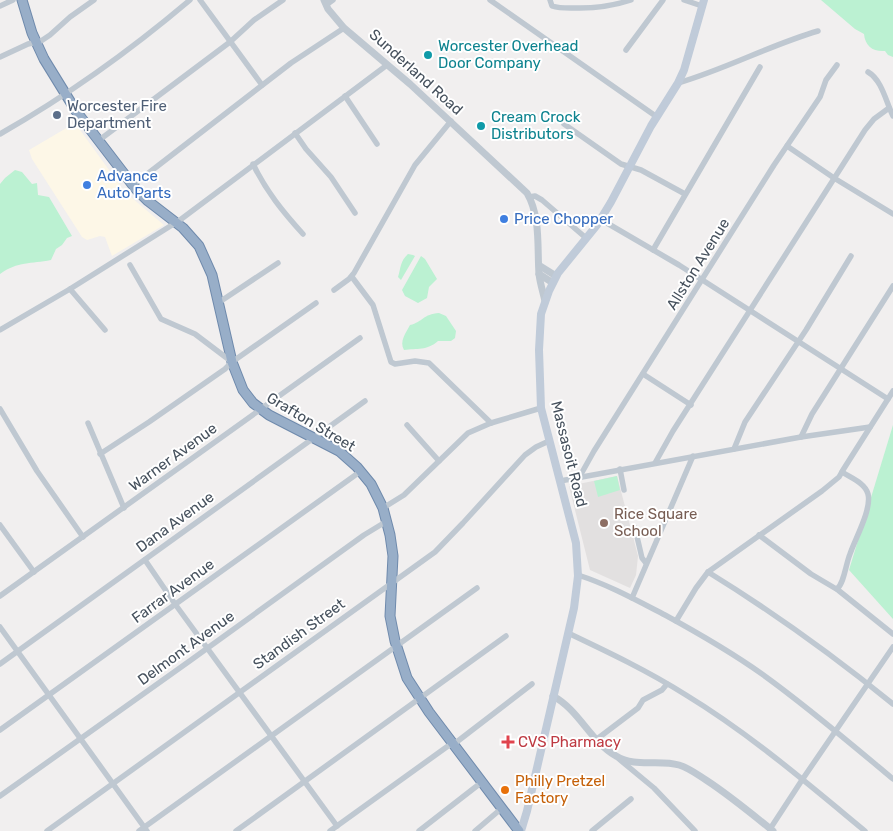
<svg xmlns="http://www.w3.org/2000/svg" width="893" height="831" viewBox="0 0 893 831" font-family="Rubik,sans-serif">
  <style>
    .commercial { fill: #fdf7e7 }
    .education { fill: #e2e0e0 }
    .green { fill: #bbf1d2 }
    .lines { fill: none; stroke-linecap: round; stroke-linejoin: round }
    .trunk-casing { stroke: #6f8aac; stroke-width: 11 }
    .minor { stroke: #bfc8d1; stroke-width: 5.5 }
    .tertiary { stroke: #bfc8d1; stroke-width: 7 }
    .secondary { stroke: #c0cbd9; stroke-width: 8 }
    .trunk { stroke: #98aec8; stroke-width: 9 }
    .culture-dot { fill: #0f9aa8; stroke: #fff; stroke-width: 2 }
    .service-dot { fill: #5c6f8a; stroke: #fff; stroke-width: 2 }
    .shop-dot { fill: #3f7fe0; stroke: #fff; stroke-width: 2 }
    .education-dot { fill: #8d6e63; stroke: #fff; stroke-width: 2 }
    .health-dot { fill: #e0444e; stroke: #fff; stroke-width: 2 }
    .food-dot { fill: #e8710a; stroke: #fff; stroke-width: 2 }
    .labels { text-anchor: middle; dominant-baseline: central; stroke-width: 4; stroke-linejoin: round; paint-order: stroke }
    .culture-label { font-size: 15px; fill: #0d838f; stroke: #fff; text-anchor: start }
    .street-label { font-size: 15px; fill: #46515d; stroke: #fff }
    .service-label { font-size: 15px; fill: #4e5e75; stroke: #fff; text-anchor: start }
    .shop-label { font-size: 15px; fill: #366cbe; stroke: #fff; text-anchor: start }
    .education-label { font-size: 15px; fill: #785e54; stroke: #fff; text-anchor: start }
    .health-label { font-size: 15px; fill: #be3a42; stroke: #fff; text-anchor: start }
    .food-label { font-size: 15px; fill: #c56008; stroke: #fff; text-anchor: start }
  </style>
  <rect width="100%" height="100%" fill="#f1efef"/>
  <path class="commercial" d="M 75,123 L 125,192 L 164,225 L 112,256 L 105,237 L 100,236 L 87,240 L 82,237 L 32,159 L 29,150 Z"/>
  <path class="education" d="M 617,476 L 638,556 L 636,575 L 630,588 L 590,570 L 569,486 Z"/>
  <g class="green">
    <path d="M 821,0 L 893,0 L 893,57 L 888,55 L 885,51 C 873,52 865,46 864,34 L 855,29 Z"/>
    <path d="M 15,170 L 22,172 L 32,184 L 37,183 L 38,195 L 49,197 L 72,236 L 67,238 L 62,245 L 56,249 L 51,260 C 31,264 18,261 0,274 L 0,184 L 5,178 Z"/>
    <path d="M 408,254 L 413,255 L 415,256 L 401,280 L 398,277 C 401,268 400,261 408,254 Z"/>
    <path d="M 421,256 L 425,259 L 437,279 L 429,287 L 427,298 L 418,303 L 405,296 L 402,290 Z"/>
    <path d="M 439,313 L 446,316 L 456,331 L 455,338 L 451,341 L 438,341 C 427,351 417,348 404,350 C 399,341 406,333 410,325 C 423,322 423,314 439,313 Z"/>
    <path d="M 893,425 L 893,619 L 849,570 Z"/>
    <path d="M 617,476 L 620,490 L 598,497 L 594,481 Z"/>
  </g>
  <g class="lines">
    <defs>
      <path id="trunk" d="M 22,0 L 32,33 L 44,59 L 76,111 L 135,188 L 148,201 L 183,228 L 199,246 L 212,275 L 232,362 L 243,390 L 253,403 L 269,415 L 339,451 L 357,467 L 371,484 L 383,508 L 390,535 L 393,556 L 390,616 L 395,641 L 407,678 L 429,712 L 519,831"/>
    </defs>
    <use href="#trunk" class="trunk-casing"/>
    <g class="minor">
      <path d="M 200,0 L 262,85"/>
      <path d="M 490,0 L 657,117"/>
      <path d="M 550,0 L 552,6 C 561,9 570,8 580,8 C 598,8 613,6 631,0"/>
      <path d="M 684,0 L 702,6"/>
      <path d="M 326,5 L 333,0"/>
      <path d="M 0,6 L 13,0"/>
      <path d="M 626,50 L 663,0"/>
      <path d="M 0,57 L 28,44 L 41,41 L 50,35 L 70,17 L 94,0"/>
      <path d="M 868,72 C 882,80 886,102 893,116"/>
      <path d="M 678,83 C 726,69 770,45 818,31"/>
      <path d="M 345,96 L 377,144"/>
      <path d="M 564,124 L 621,164 L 641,170 L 685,194"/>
      <path d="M 295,133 L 306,149 L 331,177 L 355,213"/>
      <path d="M 0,134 C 67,96 131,50 190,0"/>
      <path d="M 98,141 L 230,42 L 254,20 L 283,0"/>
      <path d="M 787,146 L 834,178 L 893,214"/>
      <path d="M 253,164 C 266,191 283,212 303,234"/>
      <path d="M 133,185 L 291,63 L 344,28"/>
      <path d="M 529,197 L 535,196 L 542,200 L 586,238"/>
      <path d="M 600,219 L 679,265 L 888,399"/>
      <path d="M 653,250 L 760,67"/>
      <path d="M 130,265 L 161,319 L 195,334 L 232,362"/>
      <path d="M 352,277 L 373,305 L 391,362 L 395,364 L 415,361 L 429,363 L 491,423"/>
      <path d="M 70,289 L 105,330"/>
      <path d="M 334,290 L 349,279 L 354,273 L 415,165 L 451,121"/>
      <path d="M 218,303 L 278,263"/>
      <path d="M 0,330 L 70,289 L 180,220 L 387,65"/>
      <path d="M 643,374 L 691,405"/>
      <path d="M 0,409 L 37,471 L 83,537"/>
      <path d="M 88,423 L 124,508"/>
      <path d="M 407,425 L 439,461"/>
      <path d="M 801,437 L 812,414 L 893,286"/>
      <path d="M 734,449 L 745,422 L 806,330 L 851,256"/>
      <path d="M 100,454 L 149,422 L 225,369 L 232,362 L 316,303"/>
      <path d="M 655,463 L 673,431 L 865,130 L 874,119 L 889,108"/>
      <path d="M 620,469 L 624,490"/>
      <path d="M 580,476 L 594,451 L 774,165 L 820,97 L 826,80 L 837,65"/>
      <path d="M 560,481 L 801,437 L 870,427"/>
      <path d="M 383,508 L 404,495 L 468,433 L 491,423 L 541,408"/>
      <path d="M 0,525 L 34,572"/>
      <path d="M 635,528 L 642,558 L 646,563"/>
      <path d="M 759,535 L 811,574 L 838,590 L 893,634"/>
      <path d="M 145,560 L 175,604 L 337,826"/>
      <path d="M 708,572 C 773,612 834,656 893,704"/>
      <path d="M 578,575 C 609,585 636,600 665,615 C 698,633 731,652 762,674 C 808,707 850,743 893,779"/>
      <path d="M 837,589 C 844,584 846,563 850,554 C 855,539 872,509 868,494 C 865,483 851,478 842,472"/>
      <path d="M 0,596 L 360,338"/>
      <path d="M 632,598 L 693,456"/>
      <path d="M 676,621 L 696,588 L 708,572 L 822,491 L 839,477 L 843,470 L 893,391"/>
      <path d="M 0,627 L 147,831"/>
      <path d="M 568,633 C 608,652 648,671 686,695 C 750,734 807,783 865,831"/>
      <path d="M 0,664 L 365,401"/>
      <path d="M 0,730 L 361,471"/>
      <path d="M 597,739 L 638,708 L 643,700 L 662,690 L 667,684"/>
      <path d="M 619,759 L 654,788 L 695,831"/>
      <path d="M 0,796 L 191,660 L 364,535 L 387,521"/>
      <path d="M 770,829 L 802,780 L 893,647"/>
      <path d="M 47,831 L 435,552 L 463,523 L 525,455 L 536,447 L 549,441"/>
      <path d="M 139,831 L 477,588"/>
      <path d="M 236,831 L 506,636"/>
      <path d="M 330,831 L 448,746 L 454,744 L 532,684"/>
      <path d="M 419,831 L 482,782"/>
      <path d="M 475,831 L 502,808"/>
      <path d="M 592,831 L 631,799"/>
    </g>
    <g class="tertiary">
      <path d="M 324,0 L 328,9 L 344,28 L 410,84 L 527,193 C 541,217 537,248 539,274 C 540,283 543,292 545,301"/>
      <path d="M 540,266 L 556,276"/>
      <path d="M 539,274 L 553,283"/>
      <path d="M 553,696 C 579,710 590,741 616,756 C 635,768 659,759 679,765 C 689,768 698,775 706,780 C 729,795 751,813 773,831"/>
    </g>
    <path class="secondary" d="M 521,831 L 527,811 L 574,608 L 578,576 L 576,543 L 541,408 L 539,350 L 541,314 L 549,291 L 558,273 L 597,225 L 611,202 L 651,126 L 678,83 L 684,70 L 704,0"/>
    <use href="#trunk" class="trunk"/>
  </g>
  <g class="culture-dot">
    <circle cx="428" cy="55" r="5"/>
    <circle cx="481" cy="126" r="5"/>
  </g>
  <circle class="service-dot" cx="57" cy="115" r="5"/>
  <g class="shop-dot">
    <circle cx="87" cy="185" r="5"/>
    <circle cx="504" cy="219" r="5"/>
  </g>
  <circle class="education-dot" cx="604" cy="523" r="5"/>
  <path class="health-dot" d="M505.5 734.5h5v5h5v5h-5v5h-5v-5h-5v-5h5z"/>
  <circle class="food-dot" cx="505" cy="790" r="5"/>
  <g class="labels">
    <g class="culture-label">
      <text x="438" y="46">Worcester Overhead<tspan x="438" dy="17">Door Company</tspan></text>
      <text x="491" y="117">Cream Crock<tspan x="491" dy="17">Distributors</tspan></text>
    </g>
    <g class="street-label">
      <text transform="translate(416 72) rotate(42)">Sunderland Road</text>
      <text transform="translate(698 264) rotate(-58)">Allston Avenue</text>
      <text transform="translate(311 422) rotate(31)">Grafton Street</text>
      <text transform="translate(569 454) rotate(76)">Massasoit Road</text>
      <text transform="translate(173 457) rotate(-36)">Warner Avenue</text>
      <text transform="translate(175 522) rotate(-36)">Dana Avenue</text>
      <text transform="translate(173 591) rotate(-36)">Farrar Avenue</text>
      <text transform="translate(299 634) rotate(-36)">Standish Street</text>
      <text transform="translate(186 648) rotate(-36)">Delmont Avenue</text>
    </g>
    <g class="service-label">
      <text x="67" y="106">Worcester Fire<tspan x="67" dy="17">Department</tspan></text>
    </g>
    <g class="shop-label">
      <text x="97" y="176">Advance<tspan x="97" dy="17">Auto Parts</tspan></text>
      <text x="514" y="219">Price Chopper</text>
    </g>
    <g class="education-label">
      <text x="614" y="514">Rice Square<tspan x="614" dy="17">School</tspan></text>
    </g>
    <g class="health-label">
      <text x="518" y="742">CVS Pharmacy</text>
    </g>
    <g class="food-label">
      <text x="515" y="781">Philly Pretzel<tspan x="515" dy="17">Factory</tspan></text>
    </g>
  </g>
</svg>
